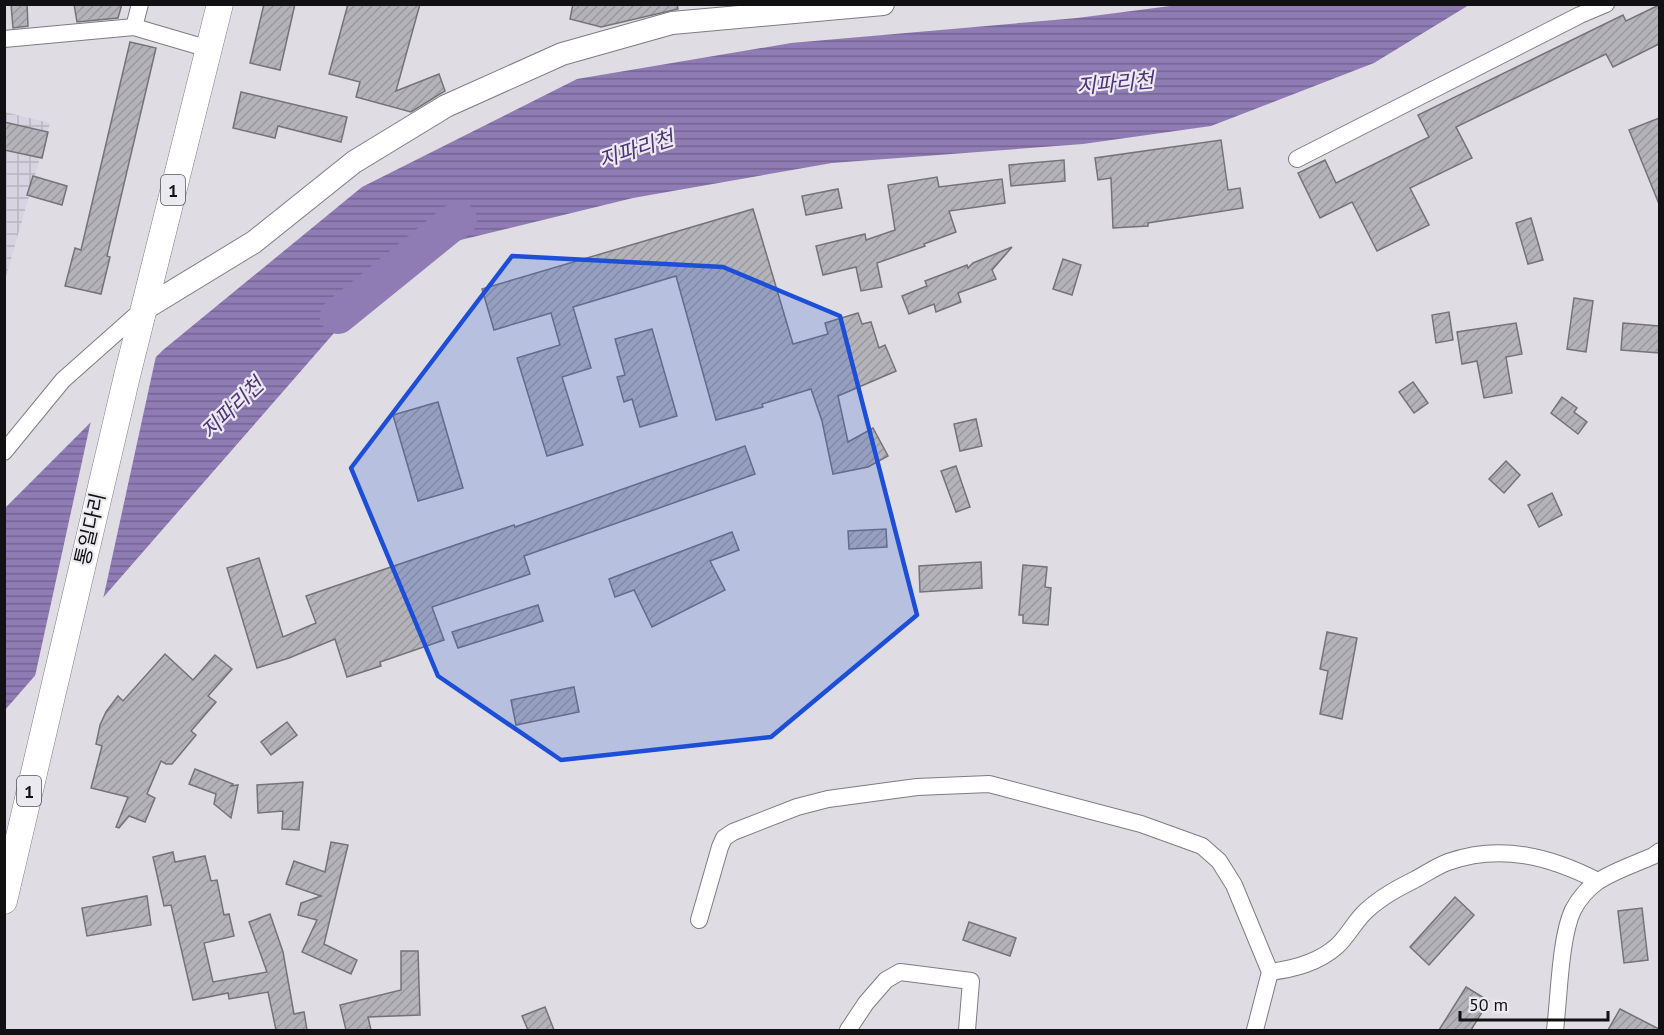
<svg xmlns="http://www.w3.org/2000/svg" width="1664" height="1035" viewBox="0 0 1664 1035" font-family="'PT Sans','Noto Sans KR',sans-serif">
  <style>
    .industrial { fill: url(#industrial-grid) }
    .water { fill: url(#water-rules) }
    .pier { fill: #dfdde3 }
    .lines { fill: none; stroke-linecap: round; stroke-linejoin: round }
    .river { stroke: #8f7cb4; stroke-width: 36 }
    .building { fill: url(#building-hatch); stroke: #747378; stroke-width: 1.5 }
    .street-casing { stroke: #7e7c82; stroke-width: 18 }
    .secondary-casing { stroke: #7e7c82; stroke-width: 24 }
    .primary-casing { stroke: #7e7c82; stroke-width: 27 }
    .street { stroke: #fff; stroke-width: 16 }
    .secondary { stroke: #fff; stroke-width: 22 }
    .primary { stroke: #fff; stroke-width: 26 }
    .marked { fill: #1d4ed8; fill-opacity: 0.2; stroke: #1d4ed8; stroke-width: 4.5; stroke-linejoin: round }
    .labels { text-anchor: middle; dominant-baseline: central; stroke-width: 4.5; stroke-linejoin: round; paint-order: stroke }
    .shield { fill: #eceaf1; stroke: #535256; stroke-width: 1.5 }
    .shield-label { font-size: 18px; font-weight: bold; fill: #111113 }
    .street-label { font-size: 20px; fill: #111113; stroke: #eceaf1 }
    .water-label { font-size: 21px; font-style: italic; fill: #4f3379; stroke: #eceaf1 }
  </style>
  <defs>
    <pattern id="industrial-grid" width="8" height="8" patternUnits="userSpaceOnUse" patternTransform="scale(1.5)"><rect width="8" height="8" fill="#d7d3e1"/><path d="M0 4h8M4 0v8" fill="none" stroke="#b8b4c0"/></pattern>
    <pattern id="water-rules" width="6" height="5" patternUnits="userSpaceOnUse" patternTransform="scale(1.5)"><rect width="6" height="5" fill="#8f7cb4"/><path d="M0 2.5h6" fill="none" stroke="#736491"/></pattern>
    <pattern id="building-hatch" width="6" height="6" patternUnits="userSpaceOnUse" patternTransform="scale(1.5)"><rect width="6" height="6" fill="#b4b3b9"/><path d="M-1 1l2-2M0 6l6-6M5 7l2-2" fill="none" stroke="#9a999e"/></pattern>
  </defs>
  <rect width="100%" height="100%" fill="#dfdde3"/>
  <path class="industrial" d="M 5,112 L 50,123 L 5,280 Z"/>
  <path class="water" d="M 1178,5 L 1469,5 L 1374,63 L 1211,126 L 1083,144 L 832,163 L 633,198 L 403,254 L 5,710 L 5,508 L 163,350 L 362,187 L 577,79 L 791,43 L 1077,18 Z"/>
  <path class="pier" d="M 156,356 L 102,604 L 34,681 L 92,416 Z"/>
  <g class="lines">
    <path class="river" d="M 338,316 L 454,222 L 459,220"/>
  </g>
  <g class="building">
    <path d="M 11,4 L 27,4 L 28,26 L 13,28 Z"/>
    <path d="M 74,4 L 122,4 L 118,18 L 77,22 Z"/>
    <path d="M 264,4 L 295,4 L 280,70 L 250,63 Z"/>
    <path d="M 348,4 L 420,4 L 396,91 L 439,74 L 445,91 L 411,112 L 356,97 L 360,82 L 329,74 Z"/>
    <path d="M 573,4 L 677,4 L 678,9 L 601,27 L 570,19 Z"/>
    <path d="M 1659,5 L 1659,44 L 1613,67 L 1606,54 L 1456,127 L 1472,158 L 1410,188 L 1429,225 L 1377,251 L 1352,202 L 1320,218 L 1298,173 L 1325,160 L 1336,183 L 1429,137 L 1418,115 L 1623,15 L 1626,21 Z"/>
    <path d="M 130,42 L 156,48 L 107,256 L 110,257 L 101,294 L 65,286 L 75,248 L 81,250 Z"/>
    <path d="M 241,92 L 347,117 L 341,142 L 278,126 L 275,138 L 233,128 Z"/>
    <path d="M 1659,118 L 1659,204 L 1629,130 Z"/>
    <path d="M 4,122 L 48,132 L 42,158 L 4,150 Z"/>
    <path d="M 1221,140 L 1228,190 L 1240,188 L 1243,208 L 1148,223 L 1148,226 L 1113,228 L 1111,178 L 1098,180 L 1095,158 Z"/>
    <path d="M 1064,160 L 1065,181 L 1011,186 L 1009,165 Z"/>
    <path d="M 33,176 L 67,186 L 62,205 L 27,195 Z"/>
    <path d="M 937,177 L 939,187 L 1002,179 L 1005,203 L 949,211 L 956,232 L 924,244 L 925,246 L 877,263 L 882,287 L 861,291 L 856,267 L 823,275 L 816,246 L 865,234 L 866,240 L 895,230 L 888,185 Z"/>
    <path d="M 838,189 L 842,208 L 806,215 L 802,196 Z"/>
    <path d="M 753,209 L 793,344 L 828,334 L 825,323 L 858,313 L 862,324 L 871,322 L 879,348 L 885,345 L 896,371 L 838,396 L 848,442 L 873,428 L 888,456 L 868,467 L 833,474 L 822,421 L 811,389 L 762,404 L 763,407 L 716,420 L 676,276 L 573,307 L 591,368 L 562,377 L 583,445 L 547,456 L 517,358 L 560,345 L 551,313 L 494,330 L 482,289 Z"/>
    <path d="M 1531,218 L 1543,260 L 1528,264 L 1516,223 Z"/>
    <path d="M 1012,247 L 992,270 L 996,279 L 958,293 L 961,302 L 936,312 L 934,304 L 909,314 L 902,296 L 927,286 L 925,281 L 967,265 L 968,268 L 973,263 Z"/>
    <path d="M 1063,259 L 1081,265 L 1072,295 L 1053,289 Z"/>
    <path d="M 1574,298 L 1593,301 L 1586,352 L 1567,349 Z"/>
    <path d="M 1449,312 L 1453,340 L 1436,343 L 1432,315 Z"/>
    <path d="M 1516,323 L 1522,354 L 1506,357 L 1512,393 L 1484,398 L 1477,361 L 1462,364 L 1457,332 Z"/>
    <path d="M 1623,323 L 1659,326 L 1659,353 L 1621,350 Z"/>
    <path d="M 652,329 L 677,416 L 640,427 L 632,399 L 624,402 L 617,377 L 625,375 L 615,339 Z"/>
    <path d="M 1413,382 L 1428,403 L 1414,413 L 1399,392 Z"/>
    <path d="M 1562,397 L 1577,408 L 1574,412 L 1587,422 L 1578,434 L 1551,413 Z"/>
    <path d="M 438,402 L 463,488 L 418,501 L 393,415 Z"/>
    <path d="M 976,419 L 982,446 L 960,451 L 954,424 Z"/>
    <path d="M 745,446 L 755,474 L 524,556 L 530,574 L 432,607 L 444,640 L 380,662 L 381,666 L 347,677 L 335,639 L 289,658 L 257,668 L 227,568 L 259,558 L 283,637 L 316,623 L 306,596 L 514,525 L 515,527 Z"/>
    <path d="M 1506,461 L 1520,475 L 1504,493 L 1489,479 Z"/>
    <path d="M 956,466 L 970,507 L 956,512 L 941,471 Z"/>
    <path d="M 1552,493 L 1562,515 L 1539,527 L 1528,505 Z"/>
    <path d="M 886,529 L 887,547 L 849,549 L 848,531 Z"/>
    <path d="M 732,532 L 739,550 L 710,561 L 725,590 L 652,627 L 634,590 L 615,597 L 609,579 Z"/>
    <path d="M 981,562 L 982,588 L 920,592 L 919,566 Z"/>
    <path d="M 1023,565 L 1047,567 L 1045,587 L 1051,588 L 1048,625 L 1023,623 L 1023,615 L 1019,615 Z"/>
    <path d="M 538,605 L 543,621 L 458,648 L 452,632 Z"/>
    <path d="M 1327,632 L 1357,638 L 1342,719 L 1320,714 L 1328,671 L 1320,669 Z"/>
    <path d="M 165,654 L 193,680 L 215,655 L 232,669 L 208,696 L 216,702 L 191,731 L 196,735 L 172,764 L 166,764 L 161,761 L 147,794 L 155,798 L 145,822 L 129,816 L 119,828 L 116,827 L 128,797 L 91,788 L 102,746 L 96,744 L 100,725 L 106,712 L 118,696 L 123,701 Z"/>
    <path d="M 574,687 L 579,712 L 516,725 L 511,700 Z"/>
    <path d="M 287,722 L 297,735 L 271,755 L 261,742 Z"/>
    <path d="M 195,769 L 233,784 L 231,786 L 238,785 L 231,818 L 214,804 L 216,794 L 189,784 Z"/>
    <path d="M 303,782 L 299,830 L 282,829 L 283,811 L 258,813 L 257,785 Z"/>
    <path d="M 331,842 L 348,845 L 324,944 L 357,960 L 351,974 L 302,952 L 317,920 L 298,915 L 301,903 L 321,896 L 286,884 L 294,861 L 325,872 Z"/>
    <path d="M 173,852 L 175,862 L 205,856 L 211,881 L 217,880 L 224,915 L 229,914 L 234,936 L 204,943 L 213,982 L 267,972 L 249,922 L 270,914 L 283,952 L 294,1014 L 304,1012 L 307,1030 L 276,1030 L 268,992 L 229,999 L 228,993 L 193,1000 L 171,905 L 164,906 L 153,857 Z"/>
    <path d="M 147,896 L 151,925 L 87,936 L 82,908 Z"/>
    <path d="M 1455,897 L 1474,915 L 1429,965 L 1410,947 Z"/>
    <path d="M 1642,908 L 1648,960 L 1624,963 L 1618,911 Z"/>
    <path d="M 969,922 L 1016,938 L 1010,956 L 963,940 Z"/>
    <path d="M 401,951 L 418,951 L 420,1015 L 368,1017 L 371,1030 L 346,1030 L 340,1005 L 401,990 Z"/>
    <path d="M 1466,987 L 1489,1001 L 1471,1030 L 1439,1030 Z"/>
    <path d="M 545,1007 L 554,1030 L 528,1030 L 522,1016 Z"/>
    <path d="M 1620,1009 L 1659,1029 L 1659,1030 L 1608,1030 Z"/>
  </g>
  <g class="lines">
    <defs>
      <g id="street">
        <path d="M 134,27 L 140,4"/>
        <path d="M 4,39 L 134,27 L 209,49"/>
        <path d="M 1297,159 L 1580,15 L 1606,4"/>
        <path d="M 4,452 L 63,380 L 143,309"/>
        <path d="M 699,920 L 720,847 L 724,838 L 733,832 L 797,807 L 828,799 L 917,787 L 989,784 L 1141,824 L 1202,846 L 1219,861 L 1234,885 L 1270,972 L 1255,1030"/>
        <path d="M 1270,972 C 1294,969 1318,963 1337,946 C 1348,936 1355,921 1366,911 C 1381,897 1398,888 1416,879 C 1427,873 1437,866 1448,862 C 1501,843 1551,857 1598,881"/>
        <path d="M 848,1030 L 866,1003 L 886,980 L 900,972 L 971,981 L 967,1030"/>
        <path d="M 1555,1030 C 1559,999 1560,937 1573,910 C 1578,900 1588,888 1597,882 C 1613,871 1635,864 1653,856 L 1660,851"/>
      </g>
      <path id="secondary" d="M 144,309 L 254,242 L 354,162 L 446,106 L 562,54 L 672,23 L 883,4"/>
      <path id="primary" d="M 4,901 L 127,376 L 220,4"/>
    </defs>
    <use href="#street" class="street-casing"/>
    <use href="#secondary" class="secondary-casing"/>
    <use href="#primary" class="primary-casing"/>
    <use href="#street" class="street"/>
    <use href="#secondary" class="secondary"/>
    <use href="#primary" class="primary"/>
  </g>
  <path class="marked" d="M 512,256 L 723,267 L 840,316 L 917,615 L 771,737 L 561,760 L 438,676 L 351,468 Z"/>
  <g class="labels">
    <g class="shield">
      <rect x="161" y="175" width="24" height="30" rx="4.5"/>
      <rect x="17" y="776" width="24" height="30" rx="4.5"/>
    </g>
    <g class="shield-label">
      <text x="173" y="190">1</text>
      <text x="29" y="791">1</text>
    </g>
    <g class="street-label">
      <text transform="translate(90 529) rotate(-77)">통일다리</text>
    </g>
    <g class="water-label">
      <text transform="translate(1115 83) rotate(-5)">지파리천</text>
      <text transform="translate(636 149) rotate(-18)">지파리천</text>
      <text transform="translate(232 408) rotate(-44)">지파리천</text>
    </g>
  </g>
  <rect width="1664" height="1035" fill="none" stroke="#111113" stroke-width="12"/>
  <path d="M1460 1011v9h148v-9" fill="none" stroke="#111113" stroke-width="3"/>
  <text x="1469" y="1011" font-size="18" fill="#111113" stroke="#eceaf1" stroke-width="4.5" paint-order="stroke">50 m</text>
</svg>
